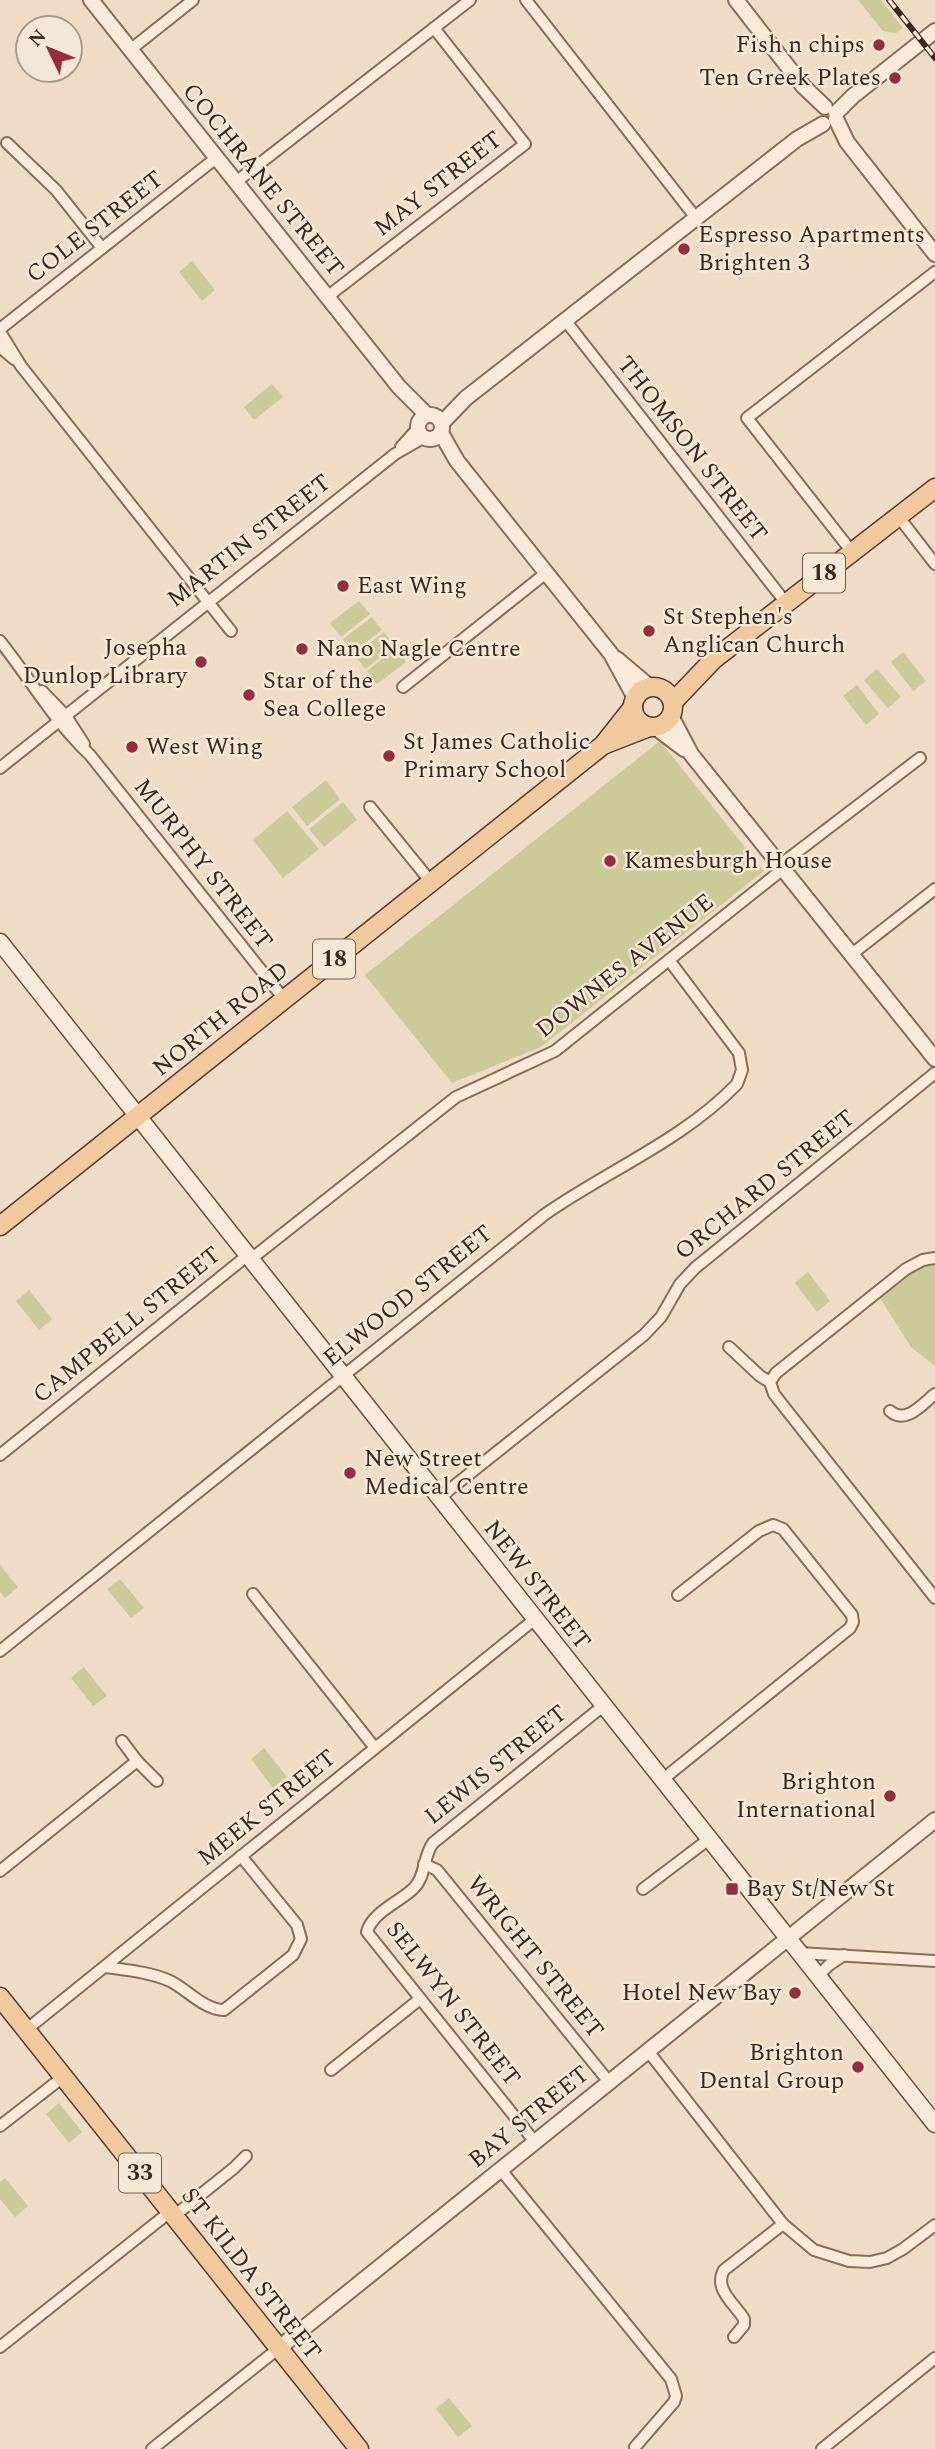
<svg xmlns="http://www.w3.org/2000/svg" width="935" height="2449" viewBox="0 0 935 2449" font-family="Spectral,serif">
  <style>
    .green { fill: #ccca99 }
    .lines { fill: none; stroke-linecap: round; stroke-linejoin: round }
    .minor-casing { stroke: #896d5b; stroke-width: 14 }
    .tertiary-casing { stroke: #896d5b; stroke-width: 18 }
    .secondary-casing { stroke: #6b4e3f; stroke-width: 19 }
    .primary-casing { stroke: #573c30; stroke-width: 21 }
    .minor { stroke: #f9ead9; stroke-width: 10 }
    .tertiary { stroke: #f9ead9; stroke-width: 14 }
    .secondary { stroke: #f9ead9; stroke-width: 16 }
    .primary { stroke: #f0ca9e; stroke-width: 18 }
    .rail-casing { stroke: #39281f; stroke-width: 6 }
    .rail { stroke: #f5e7d5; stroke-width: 3.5; stroke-dasharray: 10; stroke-linecap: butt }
    .poi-dot { fill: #972c3d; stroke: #f5e7d5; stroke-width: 2.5 }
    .labels { text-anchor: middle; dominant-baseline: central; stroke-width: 5; stroke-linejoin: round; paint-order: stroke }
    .shield { fill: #f5e7d5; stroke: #716156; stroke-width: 2 }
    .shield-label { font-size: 23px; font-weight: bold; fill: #39281f }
    .poi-label { font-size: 24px; fill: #39281f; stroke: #f5e7d5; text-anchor: start }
    .street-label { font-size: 24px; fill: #39281f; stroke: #f5e7d5 }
  </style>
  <rect width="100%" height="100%" fill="#eedcc6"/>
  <g class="green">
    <path d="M 858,0 L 881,0 L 903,28 L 896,33 L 883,31 Z"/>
    <path d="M 192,261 L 215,290 L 202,301 L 179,272 Z"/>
    <path d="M 272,384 L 283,397 L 254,420 L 244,407 Z"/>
    <path d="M 359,601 L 370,614 L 341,637 L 330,623 Z"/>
    <path d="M 372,617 L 382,630 L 353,652 L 343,639 Z"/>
    <path d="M 384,632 L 395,646 L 365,669 L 355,655 Z"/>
    <path d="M 396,648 L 406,662 L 377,684 L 367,671 Z"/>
    <path d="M 903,652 L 926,681 L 913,691 L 891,662 Z"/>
    <path d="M 877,669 L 901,697 L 888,708 L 864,680 Z"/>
    <path d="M 857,685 L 879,714 L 866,725 L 843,696 Z"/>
    <path d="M 660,741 L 764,871 L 541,1047 L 452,1083 L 365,975 Z"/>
    <path d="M 326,780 L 340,799 L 307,826 L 292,807 Z"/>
    <path d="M 343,802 L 357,820 L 324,847 L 309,829 Z"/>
    <path d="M 287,811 L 319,849 L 283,878 L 253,840 Z"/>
    <path d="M 935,1265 L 935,1366 L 911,1347 L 880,1298 L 917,1269 Z"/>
    <path d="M 808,1272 L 830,1301 L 817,1312 L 795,1283 Z"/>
    <path d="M 29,1290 L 52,1319 L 39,1330 L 16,1301 Z"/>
    <path d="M 0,1565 L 18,1587 L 5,1598 L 0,1592 Z"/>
    <path d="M 120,1579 L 144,1608 L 131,1618 L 107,1589 Z"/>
    <path d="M 84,1667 L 107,1696 L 93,1706 L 71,1678 Z"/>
    <path d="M 264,1748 L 287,1777 L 273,1788 L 251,1759 Z"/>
    <path d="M 59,2103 L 82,2132 L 69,2143 L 46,2114 Z"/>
    <path d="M 5,2178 L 28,2206 L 15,2217 L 0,2199 L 0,2182 Z"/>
    <path d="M 449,2398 L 472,2426 L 458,2437 L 436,2409 Z"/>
  </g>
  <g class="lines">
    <defs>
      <g id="minor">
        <path d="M 526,0 L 696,218"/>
        <path d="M 130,50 L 193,0"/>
        <path d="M 7,143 L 56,190 L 102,248"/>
        <path d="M 236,182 L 470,0"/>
        <path d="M 327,297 L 525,144 L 434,28"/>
        <path d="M 565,320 L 786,603"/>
        <path d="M 0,329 L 216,158"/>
        <path d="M 0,332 L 21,366 L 231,631"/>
        <path d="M 0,347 L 14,359"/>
        <path d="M 401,447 L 418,428"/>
        <path d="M 898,516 L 935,564"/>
        <path d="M 852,552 L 747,418 L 935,272"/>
        <path d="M 0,641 C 31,680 54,721 90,755 L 284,999"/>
        <path d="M 403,687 L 546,573"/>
        <path d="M 42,691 L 66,716 L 84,744"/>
        <path d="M 0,768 L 395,454 L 423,438"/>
        <path d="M 370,807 L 431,882"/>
        <path d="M 780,865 L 920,758"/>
        <path d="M 852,954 L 935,889"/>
        <path d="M 935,1258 L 923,1260 L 906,1269 L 776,1373 L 770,1382 L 774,1394 L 935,1598"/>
        <path d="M 251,1259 L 456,1097 L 555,1051 L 783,869"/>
        <path d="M 729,1347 L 760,1376 L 770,1382"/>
        <path d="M 890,1411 C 906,1425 922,1404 935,1394"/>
        <path d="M 0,1455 L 248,1255"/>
        <path d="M 439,1498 L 644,1335 L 661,1317 L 680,1284 L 695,1268 L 935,1073"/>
        <path d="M 253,1594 L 375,1748"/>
        <path d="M 0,1651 L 544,1215 C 608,1170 682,1141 737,1084 L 742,1070 L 739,1053 L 669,960"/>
        <path d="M 122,1741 L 137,1761 L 157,1781"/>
        <path d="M 662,1780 L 850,1628 L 853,1622 L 852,1615 L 783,1529 L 773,1525 L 759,1531 L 678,1595"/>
        <path d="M 424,1864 L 437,1870 L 609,2082"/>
        <path d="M 0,1871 L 137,1761"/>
        <path d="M 643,1889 L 709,1839"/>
        <path d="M 799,1953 L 935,1961"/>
        <path d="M 105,1967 C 126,1970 150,1972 170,1981 C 188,1990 203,2009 224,2010 L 293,1955 L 301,1939 L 297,1925 L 241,1856"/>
        <path d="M 818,1976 L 829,1965 L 844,1955"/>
        <path d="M 26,2030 L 535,1619"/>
        <path d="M 648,2051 L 783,2224 L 814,2250 L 849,2261 L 870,2262 L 887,2258 L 903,2249 L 935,2225"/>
        <path d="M 331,2070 L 420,1999"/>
        <path d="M 0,2126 L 63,2077"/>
        <path d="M 535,2142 L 367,1932 C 372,1912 400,1902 414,1888 C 426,1876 423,1856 433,1843 L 603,1706"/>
        <path d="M 501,2170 L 671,2379 L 676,2396 L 674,2402 L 635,2447"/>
        <path d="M 174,2216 L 234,2168 L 246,2156"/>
        <path d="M 734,2337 L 744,2325 L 744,2319 C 735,2304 713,2289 724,2270 L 783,2224"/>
        <path d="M 0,2347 L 171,2211"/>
        <path d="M 152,2449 L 279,2348"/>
        <path d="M 822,2449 L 935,2358"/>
      </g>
      <g id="tertiary">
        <path d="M 91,0 L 399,387 L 427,415"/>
        <path d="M 736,0 L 803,86 L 825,107"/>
        <path d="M 836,113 L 853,96 L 935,31"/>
        <path d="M 836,119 L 847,142 L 935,254"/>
        <circle cx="430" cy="427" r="12"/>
        <path d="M 442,423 L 466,398 L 797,139 L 823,124"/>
        <path d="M 441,433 L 457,461 L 611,654 L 635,698"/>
        <path d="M 617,659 L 650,687"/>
        <path d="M 671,716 L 691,754 L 935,1059"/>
        <path d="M 655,727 L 684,749"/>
        <path d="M 279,2348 L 935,1820"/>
      </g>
      <path id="secondary" d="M 0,942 L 935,2124"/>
      <g id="primary">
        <circle cx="653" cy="707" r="20"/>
        <path d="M 673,702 L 713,660 L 935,488"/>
        <path d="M 603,745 L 649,727"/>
        <path d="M 0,1226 L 603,745 L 633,707"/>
        <path d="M 0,1997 L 359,2449"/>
      </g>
    </defs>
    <use href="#minor" class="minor-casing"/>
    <use href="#tertiary" class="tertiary-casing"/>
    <use href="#secondary" class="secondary-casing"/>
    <use href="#primary" class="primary-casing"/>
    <use href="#minor" class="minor"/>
    <use href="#tertiary" class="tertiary"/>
    <use href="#secondary" class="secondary"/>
    <use href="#primary" class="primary"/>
    <defs>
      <path id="rail" d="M 889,0 L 935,58"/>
    </defs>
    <use href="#rail" class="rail-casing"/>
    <use href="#rail" class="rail"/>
  </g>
  <g class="poi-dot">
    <circle cx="879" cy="45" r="7"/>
    <circle cx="895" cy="78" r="7"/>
    <circle cx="684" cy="249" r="7"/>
    <circle cx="343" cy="586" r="7"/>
    <circle cx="649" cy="631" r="7"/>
    <circle cx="302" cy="649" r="7"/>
    <circle cx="201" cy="662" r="7"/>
    <circle cx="249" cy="695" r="7"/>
    <circle cx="132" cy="747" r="7"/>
    <circle cx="389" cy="756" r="7"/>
    <circle cx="610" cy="861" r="7"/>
    <circle cx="350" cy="1473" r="7"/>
    <circle cx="890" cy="1796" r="7"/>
    <rect x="725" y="1882" width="14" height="14" rx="3.5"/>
    <circle cx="795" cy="1993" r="7"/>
    <circle cx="858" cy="2067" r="7"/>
  </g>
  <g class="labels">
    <g class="shield">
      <rect x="803" y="553.5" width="42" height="39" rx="5"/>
      <rect x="313" y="939.5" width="42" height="39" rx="5"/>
      <rect x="119" y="2153.5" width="42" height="39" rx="5"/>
    </g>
    <g class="shield-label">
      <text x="824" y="573">18</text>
      <text x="334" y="959">18</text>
      <text x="140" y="2173">33</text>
    </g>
    <g class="poi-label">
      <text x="865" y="45" text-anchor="end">Fish n chips</text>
      <text x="881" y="78" text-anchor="end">Ten Greek Plates</text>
      <text x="698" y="235">Espresso Apartments<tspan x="698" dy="28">Brighten 3</tspan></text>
      <text x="357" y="586">East Wing</text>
      <text x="663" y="617">St Stephen's<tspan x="663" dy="28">Anglican Church</tspan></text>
      <text x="187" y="648" text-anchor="end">Josepha<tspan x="187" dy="28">Dunlop Library</tspan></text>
      <text x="316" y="649">Nano Nagle Centre</text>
      <text x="263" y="681">Star of the<tspan x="263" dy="28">Sea College</tspan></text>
      <text x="403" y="742">St James Catholic<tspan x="403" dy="28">Primary School</tspan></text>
      <text x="146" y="747">West Wing</text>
      <text x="624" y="861">Kamesburgh House</text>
      <text x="364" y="1459">New Street<tspan x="364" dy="28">Medical Centre</tspan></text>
      <text x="876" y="1782" text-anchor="end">Brighton<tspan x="876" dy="28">International</tspan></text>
      <text x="746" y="1889">Bay St/New St</text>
      <text x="781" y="1993" text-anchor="end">Hotel New Bay</text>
      <text x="844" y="2053" text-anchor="end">Brighton<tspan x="844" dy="28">Dental Group</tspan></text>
    </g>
    <g class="street-label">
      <text transform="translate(263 180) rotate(51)">COCHRANE STREET</text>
      <text transform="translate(438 184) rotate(-38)">MAY STREET</text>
      <text transform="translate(95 227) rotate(-38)">COLE STREET</text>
      <text transform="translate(692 449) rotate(52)">THOMSON STREET</text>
      <text transform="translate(249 541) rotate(-38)">MARTIN STREET</text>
      <text transform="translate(203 864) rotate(52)">MURPHY STREET</text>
      <text transform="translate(625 966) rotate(-38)">DOWNES AVENUE</text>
      <text transform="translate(221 1019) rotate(-39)">NORTH ROAD</text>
      <text transform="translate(765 1185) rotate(-39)">ORCHARD STREET</text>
      <text transform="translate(408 1296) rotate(-39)">ELWOOD STREET</text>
      <text transform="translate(127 1325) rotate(-39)">CAMPBELL STREET</text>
      <text transform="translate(537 1585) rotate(52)">NEW STREET</text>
      <text transform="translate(496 1765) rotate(-39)">LEWIS STREET</text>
      <text transform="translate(267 1808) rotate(-39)">MEEK STREET</text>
      <text transform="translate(535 1957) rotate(51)">WRIGHT STREET</text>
      <text transform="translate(453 2004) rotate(52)">SELWYN STREET</text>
      <text transform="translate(529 2117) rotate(-39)">BAY STREET</text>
      <text transform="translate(251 2274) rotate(52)">ST KILDA STREET</text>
    </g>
  </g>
  <g transform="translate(49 49) rotate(313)"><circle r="33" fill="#f5e7d5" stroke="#aa9b8c" stroke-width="2"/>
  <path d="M0-5L12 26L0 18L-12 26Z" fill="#972c3d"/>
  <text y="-10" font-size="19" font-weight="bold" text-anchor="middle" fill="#39281f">N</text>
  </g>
</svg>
